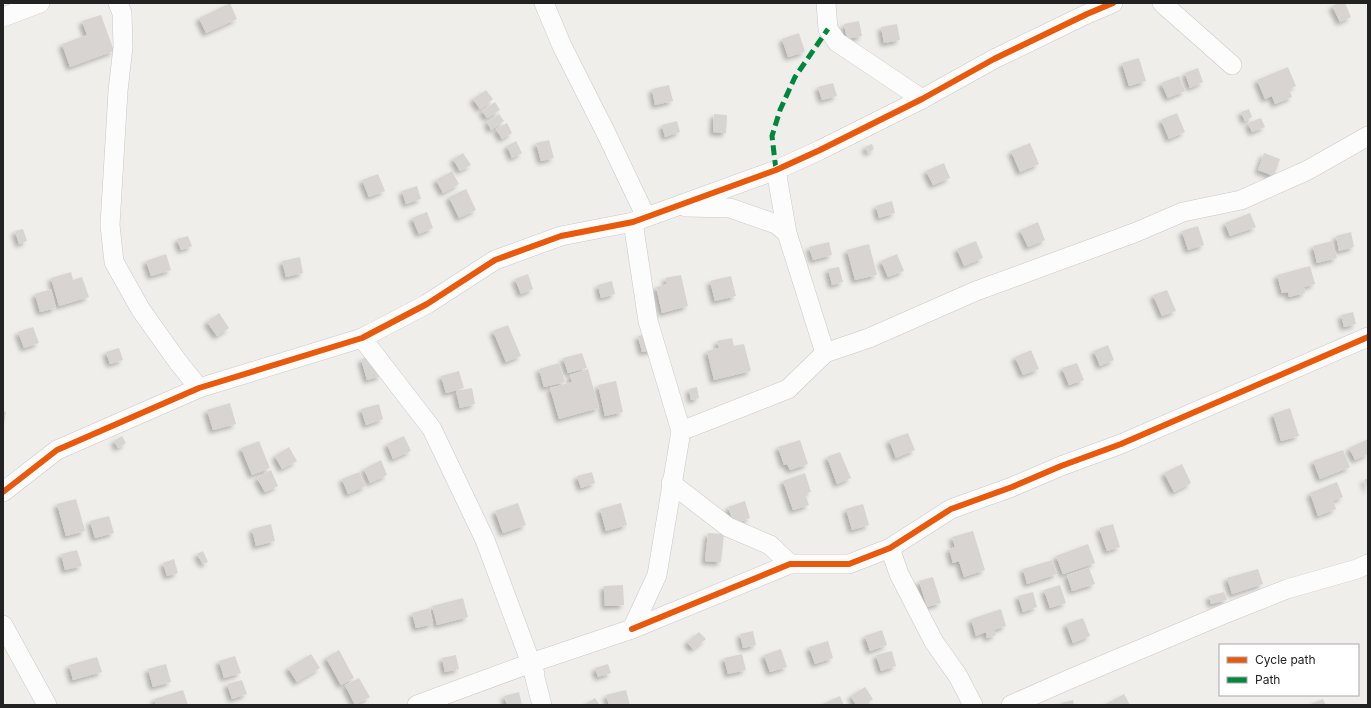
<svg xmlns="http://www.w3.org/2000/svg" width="1371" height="708" viewBox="0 0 1371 708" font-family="Inter,sans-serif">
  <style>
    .building { fill: #d7d4d2; filter: url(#shadow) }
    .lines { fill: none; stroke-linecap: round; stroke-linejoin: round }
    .street-casing { stroke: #c9c8c7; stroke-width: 20 }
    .street { stroke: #fdfcfc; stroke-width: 19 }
    .quiet { stroke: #00873e; stroke-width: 5; stroke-dasharray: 10 5; stroke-linecap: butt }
    .cycleway-casing { stroke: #fff; stroke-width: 8 }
    .cycleway { stroke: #e8590c; stroke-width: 6 }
  </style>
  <defs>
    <filter id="shadow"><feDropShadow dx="-3.5" dy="3.5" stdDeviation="2" flood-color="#0004"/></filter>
  </defs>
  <rect width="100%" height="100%" fill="#f0eeeb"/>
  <g class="building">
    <path d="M 230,3 L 237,19 L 206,33 L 199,18 Z"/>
    <path d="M 1338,3 L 1345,3 L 1351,17 L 1340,22 L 1332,6 Z"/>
    <path d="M 101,15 L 114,51 L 70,67 L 62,44 L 87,35 L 82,21 Z"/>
    <path d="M 859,21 L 862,36 L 847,39 L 844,24 Z"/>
    <path d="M 897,24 L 900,40 L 884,43 L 881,27 Z"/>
    <path d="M 799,33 L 805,52 L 788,57 L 782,39 Z"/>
    <path d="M 1139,58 L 1146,81 L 1129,86 L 1122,63 Z"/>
    <path d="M 1288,67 L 1296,86 L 1289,89 L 1292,97 L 1275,104 L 1272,96 L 1265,99 L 1257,80 Z"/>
    <path d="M 1198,68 L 1203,82 L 1190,88 L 1185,73 Z"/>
    <path d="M 1179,76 L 1185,91 L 1168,98 L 1161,83 Z"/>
    <path d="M 833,83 L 837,96 L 822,100 L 818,87 Z"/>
    <path d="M 669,85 L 673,101 L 655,105 L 652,89 Z"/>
    <path d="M 486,90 L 493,99 L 480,109 L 473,99 Z"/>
    <path d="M 495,102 L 500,110 L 487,118 L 482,111 Z"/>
    <path d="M 1249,109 L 1252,117 L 1245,121 L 1241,112 Z"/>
    <path d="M 1177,113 L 1185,132 L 1169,139 L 1161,120 Z"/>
    <path d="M 499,114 L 504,121 L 491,130 L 487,122 Z"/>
    <path d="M 714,114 L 727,115 L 726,133 L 713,132 Z"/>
    <path d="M 1261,118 L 1265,127 L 1252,132 L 1248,123 Z"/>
    <path d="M 677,121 L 680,132 L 665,137 L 662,125 Z"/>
    <path d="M 507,123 L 512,133 L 502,139 L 496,129 Z"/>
    <path d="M 549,140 L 554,158 L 541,161 L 536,143 Z"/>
    <path d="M 516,141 L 522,153 L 512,158 L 507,146 Z"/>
    <path d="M 1030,143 L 1039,164 L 1020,172 L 1011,151 Z"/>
    <path d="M 872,144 L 874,149 L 868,153 L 865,147 Z"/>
    <path d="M 463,153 L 471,165 L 460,171 L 453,159 Z"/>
    <path d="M 1264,153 L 1280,159 L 1274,176 L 1258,170 Z"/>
    <path d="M 944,163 L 950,178 L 933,185 L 926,171 Z"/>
    <path d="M 452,171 L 459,184 L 443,193 L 436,180 Z"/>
    <path d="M 378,174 L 385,191 L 369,197 L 362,180 Z"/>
    <path d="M 417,186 L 421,199 L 406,204 L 402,191 Z"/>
    <path d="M 466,189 L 476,210 L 459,218 L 449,197 Z"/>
    <path d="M 892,201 L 895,213 L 879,218 L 876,206 Z"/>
    <path d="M 427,212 L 433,228 L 419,234 L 412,218 Z"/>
    <path d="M 1250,213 L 1256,227 L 1230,236 L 1225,223 Z"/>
    <path d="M 1038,222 L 1045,240 L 1028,247 L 1020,230 Z"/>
    <path d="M 1198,226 L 1204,245 L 1188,250 L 1182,231 Z"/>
    <path d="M 23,229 L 27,241 L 19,244 L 15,231 Z"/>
    <path d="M 1351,232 L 1354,247 L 1339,251 L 1336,236 Z"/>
    <path d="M 188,236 L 192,246 L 181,250 L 177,239 Z"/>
    <path d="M 976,241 L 983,258 L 964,266 L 957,249 Z"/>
    <path d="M 1332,241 L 1337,258 L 1317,263 L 1313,246 Z"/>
    <path d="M 829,242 L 832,255 L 813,260 L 809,247 Z"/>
    <path d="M 869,244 L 877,275 L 855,280 L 847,250 Z"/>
    <path d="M 166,254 L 171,270 L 151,276 L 146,261 Z"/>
    <path d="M 897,254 L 904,271 L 888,277 L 881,261 Z"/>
    <path d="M 300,257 L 303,273 L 286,277 L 282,261 Z"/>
    <path d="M 1310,266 L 1315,284 L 1304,287 L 1305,293 L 1289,297 L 1288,292 L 1282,293 L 1277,275 Z"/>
    <path d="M 839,267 L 843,282 L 832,285 L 828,269 Z"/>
    <path d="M 71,272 L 73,280 L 82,277 L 89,297 L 59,306 L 51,278 Z"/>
    <path d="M 528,274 L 533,289 L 521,294 L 515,279 Z"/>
    <path d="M 681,275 L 688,306 L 662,313 L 656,287 L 667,284 L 665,278 Z"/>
    <path d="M 731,276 L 736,296 L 715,301 L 710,281 Z"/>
    <path d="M 612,281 L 615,294 L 601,298 L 598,285 Z"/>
    <path d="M 51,289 L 56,308 L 40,312 L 35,294 Z"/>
    <path d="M 1167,290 L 1176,311 L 1162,316 L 1153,295 Z"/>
    <path d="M 1353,312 L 1356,324 L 1344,327 L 1341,315 Z"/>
    <path d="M 219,313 L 229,328 L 217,336 L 207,322 Z"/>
    <path d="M 508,325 L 521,356 L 506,362 L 493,331 Z"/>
    <path d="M 33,327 L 39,343 L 24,348 L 18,332 Z"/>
    <path d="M 655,332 L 659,349 L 642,352 L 638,336 Z"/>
    <path d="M 732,338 L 734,346 L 744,344 L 751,371 L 714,380 L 707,351 L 719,348 L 717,341 Z"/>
    <path d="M 1108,345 L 1114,360 L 1100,366 L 1094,351 Z"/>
    <path d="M 119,348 L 123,360 L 110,364 L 106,352 Z"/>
    <path d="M 1031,350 L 1039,369 L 1023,375 L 1015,357 Z"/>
    <path d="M 582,353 L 587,368 L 568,373 L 563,358 Z"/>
    <path d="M 375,355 L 381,376 L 367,380 L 361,359 Z"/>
    <path d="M 559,363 L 565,382 L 544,387 L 539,369 Z"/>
    <path d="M 1077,363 L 1084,380 L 1069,385 L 1062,368 Z"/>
    <path d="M 588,369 L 599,408 L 559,419 L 550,388 L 572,382 L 570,375 Z"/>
    <path d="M 459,371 L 464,388 L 446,393 L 441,376 Z"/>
    <path d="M 616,381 L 623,412 L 605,416 L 598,385 Z"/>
    <path d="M 697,387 L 699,398 L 691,400 L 689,389 Z"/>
    <path d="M 472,388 L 475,404 L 460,408 L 456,391 Z"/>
    <path d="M 230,403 L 236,424 L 213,430 L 207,410 Z"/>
    <path d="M 379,404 L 383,419 L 366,425 L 361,409 Z"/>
    <path d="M 1290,408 L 1299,436 L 1281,441 L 1273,414 Z"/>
    <path d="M 3,411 L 6,412 L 4,423 L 3,423 Z"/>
    <path d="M 908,433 L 915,450 L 896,458 L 889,440 Z"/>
    <path d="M 122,436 L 126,443 L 118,448 L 114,441 Z"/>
    <path d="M 404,436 L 411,451 L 393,459 L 387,444 Z"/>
    <path d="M 1368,439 L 1368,454 L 1355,460 L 1349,448 Z"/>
    <path d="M 800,440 L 808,464 L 790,470 L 787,464 L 784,465 L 778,447 Z"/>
    <path d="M 259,441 L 270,468 L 252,475 L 241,448 Z"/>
    <path d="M 289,447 L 297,461 L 282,469 L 275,456 Z"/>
    <path d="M 1343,450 L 1350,467 L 1320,479 L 1313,461 Z"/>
    <path d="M 840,452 L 851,478 L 837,484 L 827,457 Z"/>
    <path d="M 381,460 L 387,475 L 370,483 L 364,469 Z"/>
    <path d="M 1182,464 L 1191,483 L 1174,492 L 1164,473 Z"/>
    <path d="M 271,470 L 278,486 L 265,492 L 257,478 Z"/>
    <path d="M 359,472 L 366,486 L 348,494 L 342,479 Z"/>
    <path d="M 592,472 L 595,483 L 581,488 L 577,476 Z"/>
    <path d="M 805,473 L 811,492 L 805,493 L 809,505 L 793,510 L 783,481 Z"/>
    <path d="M 1368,478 L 1368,490 L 1364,480 Z"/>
    <path d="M 1337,482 L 1343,497 L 1333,501 L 1336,509 L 1318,516 L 1310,493 Z"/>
    <path d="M 76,499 L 85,531 L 66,536 L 57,504 Z"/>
    <path d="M 745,501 L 750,518 L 734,524 L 728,507 Z"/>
    <path d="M 518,503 L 526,525 L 503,533 L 495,511 Z"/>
    <path d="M 621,503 L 627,525 L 606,531 L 600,509 Z"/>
    <path d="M 863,504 L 869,525 L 852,530 L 846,509 Z"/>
    <path d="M 109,516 L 114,533 L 95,538 L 90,521 Z"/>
    <path d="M 271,524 L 275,541 L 256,546 L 252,529 Z"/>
    <path d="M 1113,524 L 1120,547 L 1107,551 L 1099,528 Z"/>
    <path d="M 973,531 L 985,570 L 964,577 L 959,561 L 953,563 L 949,549 L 955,547 L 952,537 Z"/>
    <path d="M 708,533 L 724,534 L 721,562 L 705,561 Z"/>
    <path d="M 1088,544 L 1095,563 L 1063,574 L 1056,556 Z"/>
    <path d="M 77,550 L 82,566 L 65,570 L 61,554 Z"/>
    <path d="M 203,551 L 208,562 L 203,564 L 197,554 Z"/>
    <path d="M 174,559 L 178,573 L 167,576 L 163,563 Z"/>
    <path d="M 1052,560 L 1057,574 L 1027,584 L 1023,569 Z"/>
    <path d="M 1089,568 L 1095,584 L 1072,591 L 1067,575 Z"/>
    <path d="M 1258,569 L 1263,584 L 1232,594 L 1227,578 Z"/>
    <path d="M 933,577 L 941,603 L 927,607 L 919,581 Z"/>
    <path d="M 623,585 L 624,605 L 605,606 L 604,586 Z"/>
    <path d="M 1060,585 L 1066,603 L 1050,608 L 1044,590 Z"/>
    <path d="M 1033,592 L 1037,607 L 1023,612 L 1018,596 Z"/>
    <path d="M 1224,592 L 1227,600 L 1211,604 L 1209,596 Z"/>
    <path d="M 463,598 L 468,617 L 437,625 L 432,606 Z"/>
    <path d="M 430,608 L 433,624 L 416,628 L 412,613 Z"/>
    <path d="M 1001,609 L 1006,626 L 994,630 L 996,635 L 987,638 L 986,632 L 976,636 L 971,619 Z"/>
    <path d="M 1083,618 L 1090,636 L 1073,643 L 1066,624 Z"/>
    <path d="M 882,630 L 887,645 L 870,651 L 865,636 Z"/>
    <path d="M 753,631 L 756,645 L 743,648 L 740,634 Z"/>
    <path d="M 699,632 L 706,639 L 693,649 L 687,642 Z"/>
    <path d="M 828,641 L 833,658 L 815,664 L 809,647 Z"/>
    <path d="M 781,649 L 787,667 L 770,672 L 764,655 Z"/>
    <path d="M 339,650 L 354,678 L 341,685 L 326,658 Z"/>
    <path d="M 892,651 L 896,666 L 881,671 L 876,655 Z"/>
    <path d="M 311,654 L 320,668 L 297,682 L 288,668 Z"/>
    <path d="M 742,654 L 746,670 L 728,674 L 724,658 Z"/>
    <path d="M 456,655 L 459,669 L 445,672 L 442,658 Z"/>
    <path d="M 235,656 L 241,673 L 224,678 L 219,661 Z"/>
    <path d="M 97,657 L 102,672 L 73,680 L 69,665 Z"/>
    <path d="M 166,664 L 171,682 L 153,687 L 148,669 Z"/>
    <path d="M 608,664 L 611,673 L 598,677 L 595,668 Z"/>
    <path d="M 359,678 L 370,697 L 355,705 L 345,685 Z"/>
    <path d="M 242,680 L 247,694 L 232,699 L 227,684 Z"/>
    <path d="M 865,687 L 873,699 L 864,705 L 856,705 L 851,696 Z"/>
    <path d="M 183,690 L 188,705 L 156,705 L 154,699 Z"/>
    <path d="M 626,690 L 630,705 L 609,705 L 606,695 Z"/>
    <path d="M 519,692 L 522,705 L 507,705 L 504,696 Z"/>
    <path d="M 1124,694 L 1130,705 L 1107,705 L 1106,704 Z"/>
    <path d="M 840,696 L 844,705 L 820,705 Z"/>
    <path d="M 595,698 L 600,705 L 584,705 Z"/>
    <path d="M 1323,699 L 1326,705 L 1308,705 Z"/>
    <path d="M 1073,700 L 1074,705 L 1062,705 L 1061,703 Z"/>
  </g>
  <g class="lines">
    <defs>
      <g id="street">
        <path d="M 118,3 L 122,13 L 123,47 L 118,91 L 110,225 L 114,262 L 141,310 L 178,362 L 199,388"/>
        <path d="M 544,3 L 562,46 L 606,133 L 646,217"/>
        <path d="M 826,3 L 828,29 L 837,42 L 922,99"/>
        <path d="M 1162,3 L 1232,65"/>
        <path d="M 3,17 L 40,3"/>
        <path d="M 686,207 L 730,208 L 776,224 L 787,233"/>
        <path d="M 362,338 L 432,429 L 485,540 L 535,674"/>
        <path d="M 825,353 L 869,338 L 976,291 L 1134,233 L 1183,212 L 1241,200 L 1308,170 L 1368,136"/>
        <path d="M 681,431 L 788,389 L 825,353 L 787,233 L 776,170"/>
        <path d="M 671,483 L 728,527 L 770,545 L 790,564"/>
        <path d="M 3,492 L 57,450 L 199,388 L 362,338 L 427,304 L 495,260 L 561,236 L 633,222 L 776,170 L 820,150 L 922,99 L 994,59 L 1087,14 L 1113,3"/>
        <path d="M 890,548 L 899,574 L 934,642 L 958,676 L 973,705"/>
        <path d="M 3,625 L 47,705"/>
        <path d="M 632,629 L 790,564 L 849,564 L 890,548 L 951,509 L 1012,487 L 1061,466 L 1121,444 L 1368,337"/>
        <path d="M 417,705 L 531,663"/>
        <path d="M 542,705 L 531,663 L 632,629 L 657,575 L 681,431 L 648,321 L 633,222"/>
        <path d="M 1011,705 L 1070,679 L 1224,614 L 1287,589 L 1357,569 L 1368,564"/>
      </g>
    </defs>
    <use href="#street" class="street-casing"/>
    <use href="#street" class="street"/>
    <path class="quiet" d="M 776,170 L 772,136 L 780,110 L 795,77 L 828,29"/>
    <defs>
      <g id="cycleway">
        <path d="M 3,492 L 57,450 L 199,388 L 362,338 L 427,304 L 495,260 L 561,236 L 633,222 L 776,170 L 820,150 L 922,99 L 994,59 L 1087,14 L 1113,3"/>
        <path d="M 632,629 L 790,564 L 849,564 L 890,548 L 951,509 L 1012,487 L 1061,466 L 1121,444 L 1368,337"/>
      </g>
    </defs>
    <use href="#cycleway" class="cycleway-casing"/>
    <use href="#cycleway" class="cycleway"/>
  </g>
  <rect width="1371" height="708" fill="none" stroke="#222222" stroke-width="8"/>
  <rect x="1219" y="644" width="140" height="52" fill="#ffffff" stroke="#a7a7a7"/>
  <rect x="1227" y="657" width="20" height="6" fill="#e8590c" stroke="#a7a7a7"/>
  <text x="1255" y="664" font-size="12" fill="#222222">Cycle path</text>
  <rect x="1227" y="677" width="20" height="6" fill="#00873e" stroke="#a7a7a7"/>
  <text x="1255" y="684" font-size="12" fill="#222222">Path</text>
</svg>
